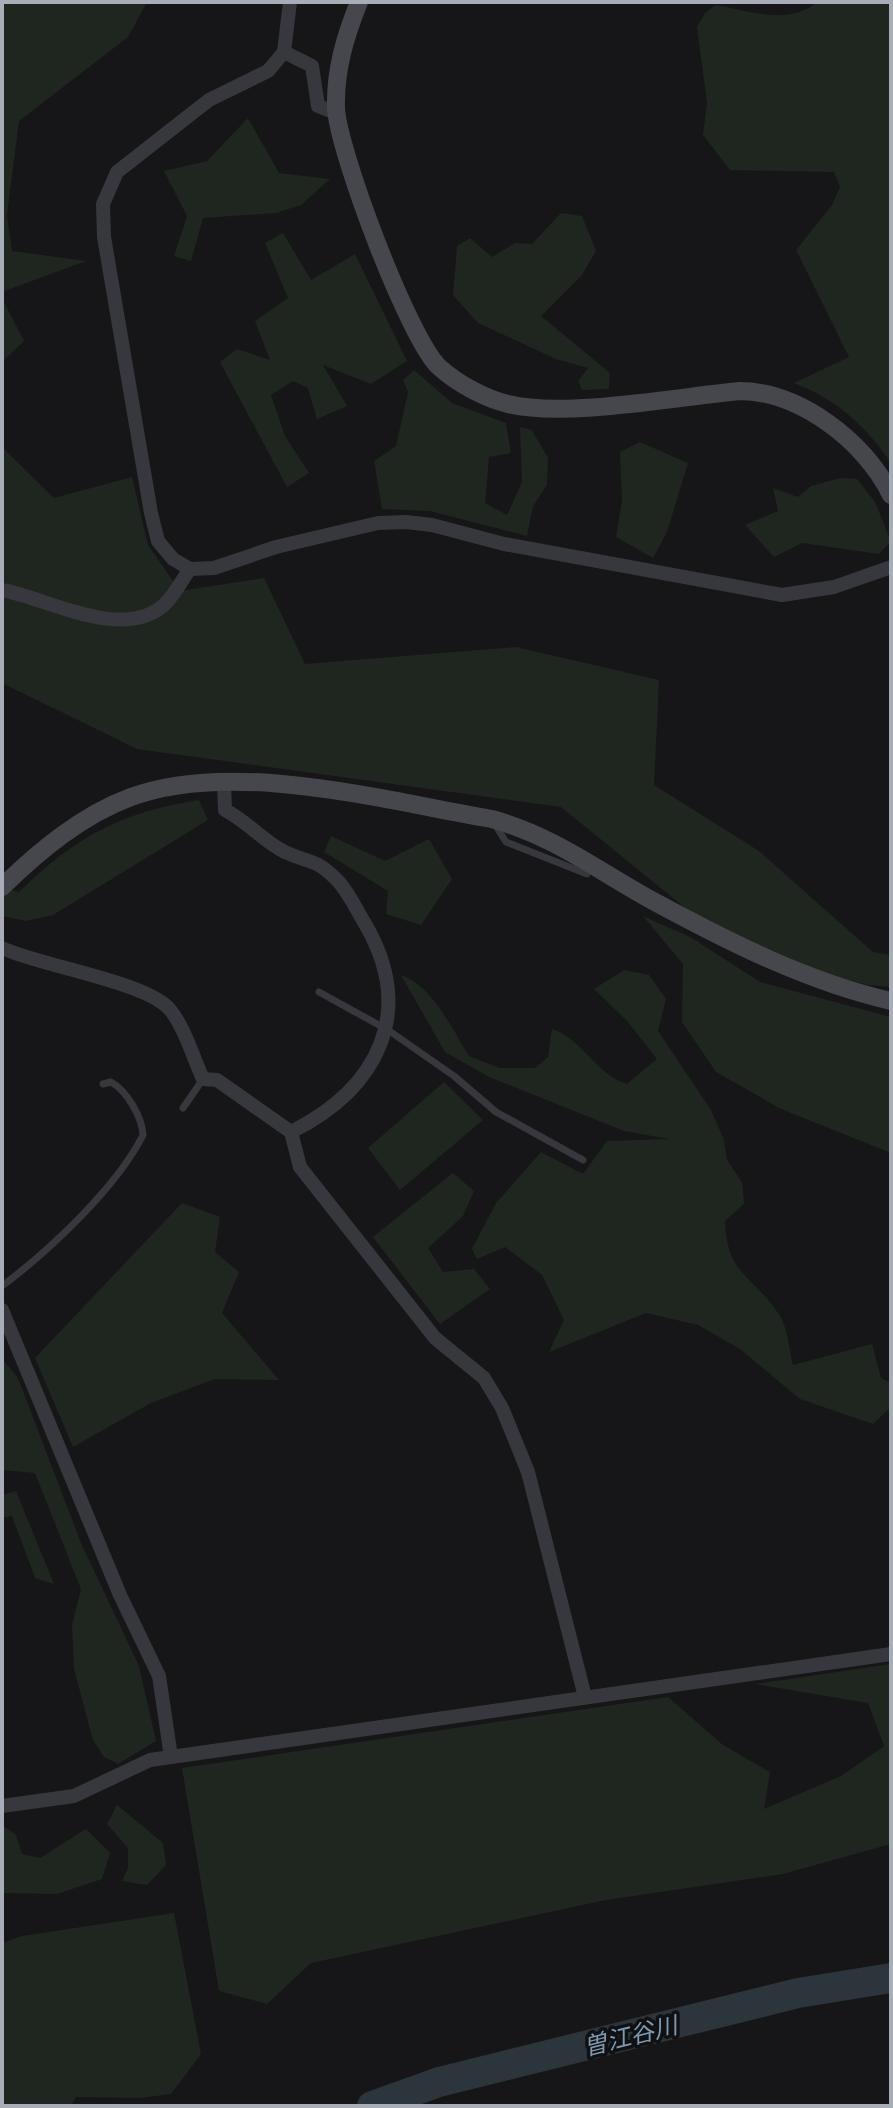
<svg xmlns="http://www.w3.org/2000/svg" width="893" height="2108" viewBox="0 0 893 2108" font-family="Commissioner,'Noto Sans JP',sans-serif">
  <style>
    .green { fill: #1e261f }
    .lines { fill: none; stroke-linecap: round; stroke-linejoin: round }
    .river { stroke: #2c353c; stroke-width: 30 }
    .lane { stroke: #37383d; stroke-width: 7 }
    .street { stroke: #37383d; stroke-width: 14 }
    .secondary { stroke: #45474d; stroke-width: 18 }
    .labels { text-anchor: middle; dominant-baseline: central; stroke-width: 7; stroke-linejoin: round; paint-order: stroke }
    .water-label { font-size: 24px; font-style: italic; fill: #7f9bb3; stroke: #111113 }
  </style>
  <rect width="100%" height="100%" fill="#161618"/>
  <g class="green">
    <path d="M 2,2 L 147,2 L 128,37 L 19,121 L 7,215 L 12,251 L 86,261 L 2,292 Z"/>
    <path d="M 817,2 L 891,2 L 891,463 C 866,426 836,399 794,383 L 849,357 L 796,250 L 832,205 L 840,187 L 834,172 L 730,170 L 703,135 L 707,103 L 697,27 L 705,13 L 716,5 C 750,11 788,26 817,2 Z"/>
    <path d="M 248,118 L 279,173 L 330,179 L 301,205 L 276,213 L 203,218 L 191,261 L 174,256 L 187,216 L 164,171 L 207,161 Z"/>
    <path d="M 561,213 L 582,216 L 596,251 L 582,275 L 541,316 L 610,373 L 609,389 L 582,390 L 578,381 L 588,368 L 556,359 L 478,323 L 453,295 L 457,246 L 470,238 L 492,257 L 515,243 L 532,244 Z"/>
    <path d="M 283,233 L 311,280 L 355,254 L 407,361 L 371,384 L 323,365 L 347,406 L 317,419 L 308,388 L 293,381 L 271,395 L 285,436 L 309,473 L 287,487 L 220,362 L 237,349 L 270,360 L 255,321 L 288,298 L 265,243 Z"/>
    <path d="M 2,298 L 24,341 L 2,362 Z"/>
    <path d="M 414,370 L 452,403 L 506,423 L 511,453 L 489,457 L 485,503 L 507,515 L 522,482 L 520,427 L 532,430 L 548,458 L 547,485 L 533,506 L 527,536 L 430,511 L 382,509 L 374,461 L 396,446 L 408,392 L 403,380 Z"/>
    <path d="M 640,442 L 688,463 L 667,532 L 653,558 L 616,537 L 622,500 L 620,452 Z"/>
    <path d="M 2,447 L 54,498 L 132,477 L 148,545 L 180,591 L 264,578 L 305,664 L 516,647 L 659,680 L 654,785 L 759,851 L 873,952 L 891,955 L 891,987 L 868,985 L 776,962 L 721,937 L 561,807 L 137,749 L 2,683 Z"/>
    <path d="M 840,478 L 857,479 L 875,502 L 891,541 L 879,554 L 802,543 L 774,557 L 745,525 L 778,511 L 773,488 L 798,497 L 811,486 Z"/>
    <path d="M 199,800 L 208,820 L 53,915 L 26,921 L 2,916 L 2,887 L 19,892 C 75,837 121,812 199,800 Z"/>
    <path d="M 331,836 L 385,861 L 429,839 L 452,879 L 421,925 L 386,914 L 388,891 L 324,852 Z"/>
    <path d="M 643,916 L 692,938 L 760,982 L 891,1017 L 891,1153 L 781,1109 L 716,1072 L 682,1022 L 683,964 Z"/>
    <path d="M 624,970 L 649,975 L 666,999 L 658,1031 L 711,1110 L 724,1140 L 727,1160 L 742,1182 L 744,1204 L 725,1221 C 727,1277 755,1276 780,1316 C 788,1329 789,1350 793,1365 L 872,1344 L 881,1378 L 891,1383 L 891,1407 L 873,1424 L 800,1399 L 740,1349 L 698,1325 L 646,1313 L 549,1352 L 564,1320 L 542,1275 L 505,1247 L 477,1259 L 472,1249 L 496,1203 L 541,1152 L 583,1174 L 607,1141 L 669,1139 L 624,1131 L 489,1077 L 445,1052 L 401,975 C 433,986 452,1029 469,1056 L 500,1068 L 535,1068 L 548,1057 L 552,1029 C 583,1039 595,1074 627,1084 L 657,1059 L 627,1021 L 594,989 Z"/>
    <path d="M 444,1082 L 483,1120 L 400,1190 L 368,1148 Z"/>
    <path d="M 453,1173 L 474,1191 L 463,1216 L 428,1248 L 443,1272 L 474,1269 L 490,1289 L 440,1324 L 373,1237 Z"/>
    <path d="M 182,1203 L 220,1217 L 215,1252 L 239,1272 L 222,1313 L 279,1380 L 215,1379 L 151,1403 L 73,1447 L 35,1358 Z"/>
    <path d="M 2,1359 L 18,1378 L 81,1543 L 139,1666 L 156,1741 L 118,1764 L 104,1757 L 93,1740 L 74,1669 L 72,1625 L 81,1589 L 35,1473 L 2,1470 Z"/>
    <path d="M 16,1491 L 54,1584 L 35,1578 L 12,1516 L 2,1518 L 2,1495 Z"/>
    <path d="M 891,1664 L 891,1844 L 783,1874 L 606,1900 L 311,1963 L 267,2004 L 219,1991 L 182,1768 L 668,1697 L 723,1745 L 770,1772 L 764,1809 L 841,1776 L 884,1746 L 868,1703 L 755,1684 Z"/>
    <path d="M 117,1805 L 163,1843 L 166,1865 L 147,1885 L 122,1881 L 128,1868 L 128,1848 L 107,1824 Z"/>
    <path d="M 2,1825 L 16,1835 L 22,1854 L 40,1858 L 86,1829 L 110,1853 L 102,1879 L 57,1894 L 2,1893 Z"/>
    <path d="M 174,1913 L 201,2054 L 171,2094 L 140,2098 L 76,2097 L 71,2106 L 2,2106 L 2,1943 L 22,1936 Z"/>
  </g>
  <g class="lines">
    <path class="river" d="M 372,2106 L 439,2082 L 798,1993 L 891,1978"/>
    <g class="lane">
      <path d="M 496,826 L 506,842 L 587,874"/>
      <path d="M 319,992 L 388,1030 L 454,1076 L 496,1112 L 583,1160"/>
      <path d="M 183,1108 L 203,1079"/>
      <path d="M 2,1286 C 49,1251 117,1187 143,1135 C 142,1117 127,1091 111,1082 L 103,1084"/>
    </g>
    <g class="street">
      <path d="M 290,2 L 284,52 L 268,71 L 209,100 L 117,172 L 103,204 L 104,237 L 151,513 L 158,541 L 173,559 L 190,569 L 214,568 L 276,547 L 378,523 L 406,522 L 432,525 L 504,544 L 782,595 L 834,587 L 891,567"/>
      <path d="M 284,52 L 312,66 L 318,106 L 336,113"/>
      <path d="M 2,590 C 47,598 122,642 164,605 C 174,596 182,580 190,569"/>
      <path d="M 224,782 L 225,810 C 247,821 265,843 285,852 C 310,864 314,857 337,880 C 348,891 356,909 364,922 C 417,1011 379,1088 291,1132"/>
      <path d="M 2,948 C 40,966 150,982 171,1011 C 185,1029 193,1057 203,1079 L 217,1080 L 291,1132 L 300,1167 L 435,1338 L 484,1378 L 502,1408 L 528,1472 L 585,1697"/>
      <path d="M 2,1310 L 120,1595 L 159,1676 L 171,1757"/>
      <path d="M 2,1806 L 74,1796 L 150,1760 L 891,1654"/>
    </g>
    <g class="secondary">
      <path d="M 359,2 C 345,37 335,70 336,108 C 338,151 409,339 439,367 C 458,384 484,398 508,404 C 564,418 678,397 739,391 C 799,391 865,441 891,495"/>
      <path d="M 2,887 C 39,851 82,815 131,797 C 234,759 386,801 492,819 C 558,838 596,870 655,902 C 729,942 808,982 891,1001"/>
    </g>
  </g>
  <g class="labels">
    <g class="water-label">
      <text transform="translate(630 2035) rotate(-14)">曽江谷川</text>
    </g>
  </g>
  <rect width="893" height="2108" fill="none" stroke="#a8adb8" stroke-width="8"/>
</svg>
